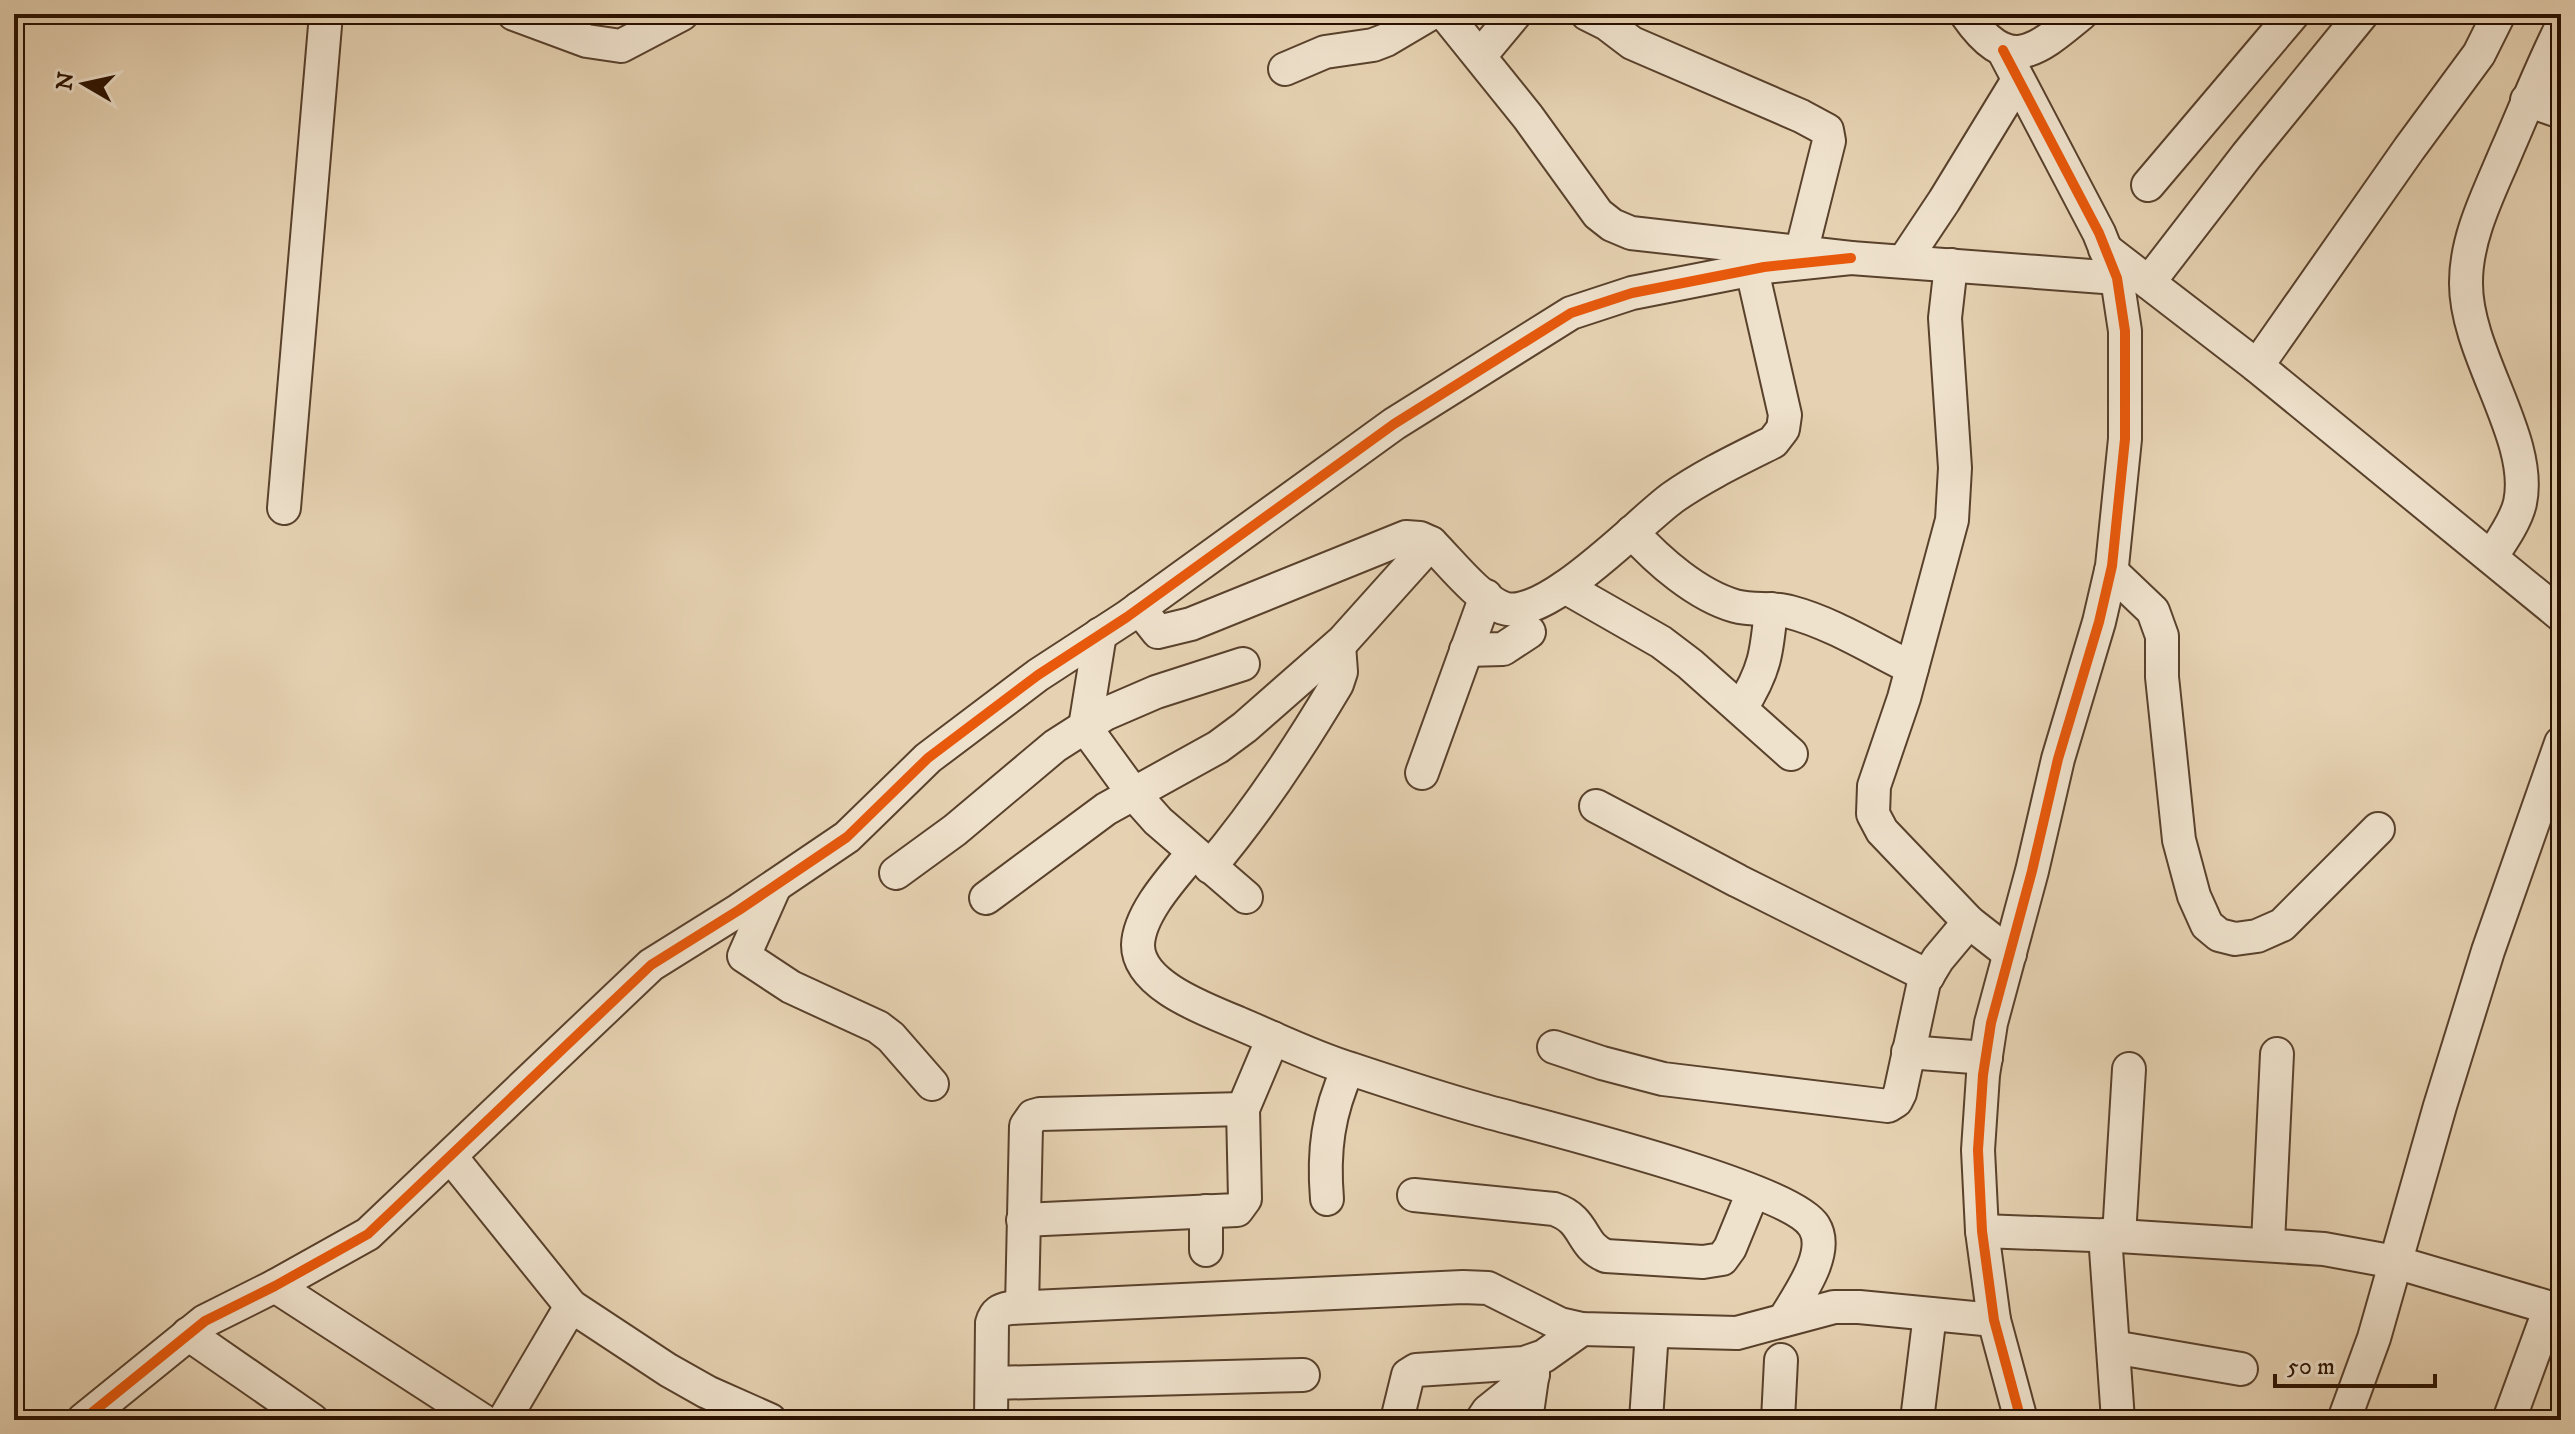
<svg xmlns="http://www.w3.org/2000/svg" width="2575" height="1434" viewBox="0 0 2575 1434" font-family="'IM FELL DW Pica',serif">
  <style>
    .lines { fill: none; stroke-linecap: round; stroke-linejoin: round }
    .minor-casing { stroke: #59412c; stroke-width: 36 }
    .minor { stroke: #efe2cd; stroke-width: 32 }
    .cycleway-casing { stroke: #efe2cd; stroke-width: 15 }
    .cycleway { stroke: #e8590c; stroke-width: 10 }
  </style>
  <rect width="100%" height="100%" fill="#e6d2b2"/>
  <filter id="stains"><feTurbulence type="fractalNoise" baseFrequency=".0025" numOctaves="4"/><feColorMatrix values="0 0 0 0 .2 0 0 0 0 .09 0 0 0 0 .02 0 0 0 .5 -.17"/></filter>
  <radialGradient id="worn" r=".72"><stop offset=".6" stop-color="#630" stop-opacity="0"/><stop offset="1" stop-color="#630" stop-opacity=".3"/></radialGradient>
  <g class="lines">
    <defs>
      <g id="minor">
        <path d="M 514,14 L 587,41 L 621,46 L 682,14"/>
        <path d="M 1445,14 L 1528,117 L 1598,214 L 1612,225 L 1631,233 L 1851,258 L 2117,278"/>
        <path d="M 1587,14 L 1607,24 L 1632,43 L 1801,116 L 1827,130 L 1829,141 L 1801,253"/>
        <path d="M 1966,14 C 2008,75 2034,53 2081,14"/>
        <path d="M 2003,50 L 2099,233 L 2117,278 L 2125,331 L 2125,439 L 2112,566 L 2099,622 L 2058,759 L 2032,871 L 1991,1023 L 1983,1075 L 1978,1150 L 1982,1231 L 1994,1320 L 2021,1420"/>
        <path d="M 1480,56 L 1515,14"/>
        <path d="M 1285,69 L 1325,52 L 1373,45 L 1386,40 L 1430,14"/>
        <path d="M 2527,100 L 2561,112"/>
        <path d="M 2148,185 L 2293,14"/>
        <path d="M 2105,249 L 2257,366 L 2561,615"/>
        <path d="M 1904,261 L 1944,201 L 2018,80"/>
        <path d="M 1951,265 L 1945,318 L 1955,468 L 1952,520 L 1904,698 L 1874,786 L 1873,814 L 1882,831 L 1969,922 L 2010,954"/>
        <path d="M 2149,282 L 2247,155 L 2362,14"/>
        <path d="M 2257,366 L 2409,149 L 2479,54 L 2499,14"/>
        <path d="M 284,508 L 326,14"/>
        <path d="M 1632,532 C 1658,561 1697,595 1735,606 C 1753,611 1772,607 1790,612 C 1832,623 1873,649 1912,668"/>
        <path d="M 2491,557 C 2501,542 2516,521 2520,503 C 2534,438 2465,354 2466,282 C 2466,236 2490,191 2507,150 C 2525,109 2541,68 2561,28"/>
        <path d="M 2111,571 L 2153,611 L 2162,636 L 2162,677 L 2179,840 L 2194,896 L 2207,925 L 2219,935 L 2235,939 L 2257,936 L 2282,925 L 2378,829"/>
        <path d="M 1565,587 L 1661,642 L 1690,664 L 1791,754"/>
        <path d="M 1139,608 L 1158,632 L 1191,624 L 1406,537 L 1420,538 L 1431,543 C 1450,562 1479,599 1503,608 C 1544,623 1638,523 1672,498 C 1703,476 1739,459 1773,442 L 1783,429 L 1785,415 L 1752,270"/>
        <path d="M 1100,634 L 1085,727 L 1133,793 L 1158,821 L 1246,897"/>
        <path d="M 1466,650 L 1503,649 L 1529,632"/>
        <path d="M 1741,708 C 1765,671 1767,652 1771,609"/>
        <path d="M 1422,773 L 1486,596"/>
        <path d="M 1596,806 L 1738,881 L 1928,976"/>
        <path d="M 1193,853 C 1174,876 1139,913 1138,945 C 1138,986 1208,1010 1238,1023 C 1276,1039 1312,1057 1351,1069 C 1393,1083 1435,1097 1478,1109 C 1534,1125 1790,1187 1814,1226 C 1831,1253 1797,1297 1784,1320"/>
        <path d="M 1210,867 C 1259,809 1299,748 1337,684 L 1341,672 L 1339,645"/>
        <path d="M 896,873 L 955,830 L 1055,746 L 1105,714 L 1156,692 L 1243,664"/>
        <path d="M 775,886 L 744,956 L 791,987 L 878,1027 L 891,1037 L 932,1084"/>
        <path d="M 986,898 L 1106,809 L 1218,747 L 1245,727 L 1343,641 L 1431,543"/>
        <path d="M 1554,1047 L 1602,1063 L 1663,1079 L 1888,1106 L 1896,1101 L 1900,1093 L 1924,982 L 1938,959 L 1969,922"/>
        <path d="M 1908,1052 L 1986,1058"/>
        <path d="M 451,1157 L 571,1306 L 668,1370 L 707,1392 L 770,1420"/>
        <path d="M 1414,1195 L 1554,1209 C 1587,1220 1579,1245 1606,1256 L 1703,1262 L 1722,1259 L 1730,1248 L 1753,1192"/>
        <path d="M 1327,1199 C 1323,1151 1328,1113 1348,1069"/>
        <path d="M 1206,1211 L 1206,1250"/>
        <path d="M 1023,1220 L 1237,1210 L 1245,1199 L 1243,1109 L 1273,1038"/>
        <path d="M 1982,1231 L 2119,1236 L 2324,1249 L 2395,1262 L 2561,1311"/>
        <path d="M 2105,1235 L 2118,1420"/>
        <path d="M 2119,1236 L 2129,1069"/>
        <path d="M 2268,1243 L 2277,1054"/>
        <path d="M 275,1286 L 482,1420"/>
        <path d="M 1022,1307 L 1026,1126 L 1033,1116 L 1040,1114 L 1243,1109"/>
        <path d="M 188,1334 L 312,1420"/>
        <path d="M 2113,1347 L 2241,1369"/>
        <path d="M 992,1383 L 1303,1375"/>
        <path d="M 83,1420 L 205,1321 L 275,1286 L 368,1234 L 651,965 L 739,910 L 847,837 L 928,758 L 1038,675 L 1127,617 L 1394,424 L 1571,313 L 1632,293 L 1764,267 L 1851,258"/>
        <path d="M 504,1420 L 571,1306"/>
        <path d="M 991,1420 L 992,1323 C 995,1312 1000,1310 1010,1308 L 1463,1287 L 1488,1288 L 1560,1324 L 1582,1329 L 1737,1333 L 1834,1307 L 1859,1307 L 1994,1320"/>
        <path d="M 1397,1420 L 1408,1375 L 1416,1370 L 1524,1363 L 1544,1356 L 1582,1329"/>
        <path d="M 1482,1420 L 1488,1411 L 1533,1375"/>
        <path d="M 1526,1420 L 1534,1364"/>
        <path d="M 1646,1420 L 1652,1331"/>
        <path d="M 1778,1420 L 1781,1360"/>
        <path d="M 1917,1420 L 1930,1314"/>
        <path d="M 2344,1420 L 2374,1338 L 2440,1106 L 2488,951 L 2561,743"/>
        <path d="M 2509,1420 L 2550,1308"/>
      </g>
    </defs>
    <use href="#minor" class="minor-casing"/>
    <use href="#minor" class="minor"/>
    <defs>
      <g id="cycleway">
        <path d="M 2003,50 L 2099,233 L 2117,278 L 2125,331 L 2125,439 L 2112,566 L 2099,622 L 2058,759 L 2032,871 L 1991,1023 L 1983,1075 L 1978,1150 L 1982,1231 L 1994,1320 L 2021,1420"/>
        <path d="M 83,1420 L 205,1321 L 275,1286 L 368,1234 L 651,965 L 739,910 L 847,837 L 928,758 L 1038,675 L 1127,617 L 1394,424 L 1571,313 L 1632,293 L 1764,267 L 1851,258"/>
      </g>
    </defs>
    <use href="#cycleway" class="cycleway-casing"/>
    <use href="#cycleway" class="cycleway"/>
  </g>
  <rect width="2575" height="1434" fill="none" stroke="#e6d2b2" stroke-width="48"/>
  <rect x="16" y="16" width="2543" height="1402" fill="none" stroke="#2a1100" stroke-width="4"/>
  <rect x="24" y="24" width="2527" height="1386" fill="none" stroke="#2a1100" stroke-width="2"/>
  <g transform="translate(84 84) rotate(279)" stroke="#efe2cd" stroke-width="6" paint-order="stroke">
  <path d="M0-6L14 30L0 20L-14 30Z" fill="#2a1100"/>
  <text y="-12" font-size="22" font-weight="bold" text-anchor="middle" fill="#2a1100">N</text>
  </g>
  <path d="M2275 1374v12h160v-12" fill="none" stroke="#2a1100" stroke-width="4"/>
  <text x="2287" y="1374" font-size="24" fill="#2a1100" stroke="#efe2cd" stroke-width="6" paint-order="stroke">50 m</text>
  <rect width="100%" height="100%" filter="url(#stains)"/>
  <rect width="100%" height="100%" fill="url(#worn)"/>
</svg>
